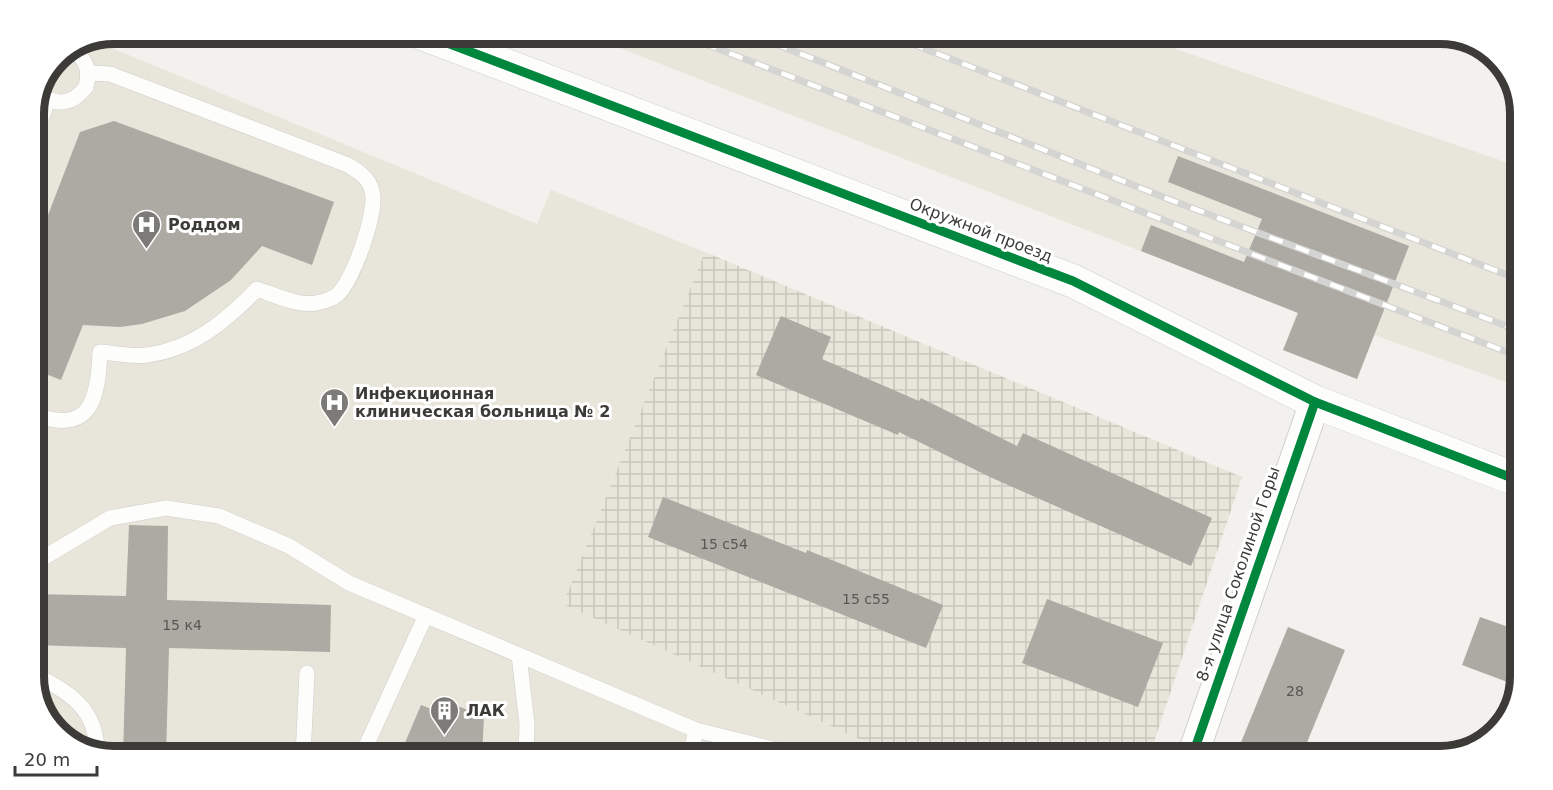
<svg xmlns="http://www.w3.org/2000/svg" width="1553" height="790" viewBox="0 0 1553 790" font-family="'DejaVu Sans',sans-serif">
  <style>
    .built { fill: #e8e5da }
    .industrial { fill: url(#industrial-grid) }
    .building { fill: #adaaa3 }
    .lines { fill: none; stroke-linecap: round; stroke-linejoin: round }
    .lane-casing { stroke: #d0cfcb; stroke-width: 16 }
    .street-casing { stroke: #d0cfcb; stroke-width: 32 }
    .secondary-casing { stroke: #d0cfcb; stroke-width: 34 }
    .lane { stroke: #fdfdfc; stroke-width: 15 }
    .street { stroke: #fdfdfc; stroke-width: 30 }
    .secondary { stroke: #fdfdfc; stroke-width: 33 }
    .rail-casing { stroke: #d4d4d3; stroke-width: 7 }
    .rail { stroke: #fff; stroke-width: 4.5; stroke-dasharray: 14; stroke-linecap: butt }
    .cycleway-casing { stroke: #fff; stroke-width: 13 }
    .cycleway { stroke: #00873e; stroke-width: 9 }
    .labels { text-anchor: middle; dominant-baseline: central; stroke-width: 6; stroke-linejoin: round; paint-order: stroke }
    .number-label { font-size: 14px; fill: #585753 }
    .poi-label { font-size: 16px; font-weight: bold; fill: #3c3b38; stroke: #fff; text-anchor: start }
    .street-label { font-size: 16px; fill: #3c3b38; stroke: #fff }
    .rim { fill: none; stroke: #3c3b38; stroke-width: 8 }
  </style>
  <defs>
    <pattern id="industrial-grid" width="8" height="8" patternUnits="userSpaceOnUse" patternTransform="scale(1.5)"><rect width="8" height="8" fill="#e8e5da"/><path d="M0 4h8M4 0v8" fill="none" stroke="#c8c5bc"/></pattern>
  </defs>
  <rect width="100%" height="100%" fill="#f2f1ed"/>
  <g class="built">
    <path d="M 581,33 L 1129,33 L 1520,167 L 1520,387 L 1374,335 L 1357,379 L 1283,350 L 1297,312 Z"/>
    <path d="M 95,41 L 537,224 L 551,190 L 705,252 L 563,604 L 899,757 L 114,757 L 78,749 L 47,721 L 33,682 L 33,109 L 57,56 Z"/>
  </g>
  <path class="industrial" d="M 705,252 L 1242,477 L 1149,757 L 899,757 L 563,604 Z"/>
  <g class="building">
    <path d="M 114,121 L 334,202 L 312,265 L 262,246 L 231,280 L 185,311 L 142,324 L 120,327 L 83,325 L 61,380 L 33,369 L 33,254 L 80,132 Z"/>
    <path d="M 1178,156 L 1409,246 L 1357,379 L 1283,350 L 1298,313 L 1141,251 L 1151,225 L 1244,262 L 1262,219 L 1168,182 Z"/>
    <path d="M 781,316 L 831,337 L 822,359 L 919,401 L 921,398 L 1017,446 L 1023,433 L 1212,518 L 1191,566 L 990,477 L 899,432 L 898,435 L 756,375 Z"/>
    <path d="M 663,497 L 806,553 L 807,550 L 943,605 L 926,648 L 648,537 Z"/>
    <path d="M 129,525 L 168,526 L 167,600 L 331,605 L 330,652 L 169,648 L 166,757 L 123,757 L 126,648 L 33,645 L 33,594 L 126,596 Z"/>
    <path d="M 1047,599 L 1163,643 L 1138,707 L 1022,663 Z"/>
    <path d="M 1480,617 L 1520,631 L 1518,686 L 1462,665 Z"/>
    <path d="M 1288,627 L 1345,650 L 1301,757 L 1235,757 Z"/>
    <path d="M 452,704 L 484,716 L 482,757 L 399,757 L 421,705 L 447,715 Z"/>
  </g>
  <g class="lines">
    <defs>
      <g id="lane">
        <path d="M 40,94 C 57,107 73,104 86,87 C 90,70 87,60 73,50"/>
        <path d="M 33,140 L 48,100"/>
        <path d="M 33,414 C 91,436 98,399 100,352 C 115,353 132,357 147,355 C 193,349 226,321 257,289 C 275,295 301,308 320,302 C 325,301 333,298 337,295 C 353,282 378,210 372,191 C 369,178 359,172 348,165 L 110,74 L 89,73"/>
        <path d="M 33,564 L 110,518 L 166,508 L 219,516 L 289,546 L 349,583 L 696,730 L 777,750 L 793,757"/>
        <path d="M 519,655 L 527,724 L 526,757"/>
        <path d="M 33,674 C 69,692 97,708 97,753"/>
        <path d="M 303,757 L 307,673"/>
        <path d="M 361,757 L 426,615"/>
        <path d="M 690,757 L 696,730"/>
      </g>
      <path id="street" d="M 1192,757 L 1315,402"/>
      <path id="secondary" d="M 421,33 L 1073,281 L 1315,402 L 1520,481"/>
    </defs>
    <use href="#lane" class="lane-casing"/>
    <use href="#street" class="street-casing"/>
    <use href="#secondary" class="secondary-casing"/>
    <use href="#lane" class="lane"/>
    <use href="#street" class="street"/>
    <use href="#secondary" class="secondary"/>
    <defs>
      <g id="rail">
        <path d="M 677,33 L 1520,357"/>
        <path d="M 748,33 L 1176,202 L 1520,331"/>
        <path d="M 884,33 L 1520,280"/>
      </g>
    </defs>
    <use href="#rail" class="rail-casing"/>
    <use href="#rail" class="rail"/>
    <defs>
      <g id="cycleway">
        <path d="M 421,33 L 1073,281 L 1315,402 L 1520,481"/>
        <path d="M 1192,757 L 1315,402"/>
      </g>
    </defs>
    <use href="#cycleway" class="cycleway-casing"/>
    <use href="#cycleway" class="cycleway"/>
  </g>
  <defs>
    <symbol id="hospital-pin" viewBox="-11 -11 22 30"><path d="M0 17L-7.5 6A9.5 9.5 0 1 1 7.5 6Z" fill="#7c7b77" stroke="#fff"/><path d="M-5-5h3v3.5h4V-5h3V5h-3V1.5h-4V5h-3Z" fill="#fff"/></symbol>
    <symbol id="building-pin" viewBox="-11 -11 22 30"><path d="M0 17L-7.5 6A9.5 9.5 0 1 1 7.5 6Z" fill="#7c7b77" stroke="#fff"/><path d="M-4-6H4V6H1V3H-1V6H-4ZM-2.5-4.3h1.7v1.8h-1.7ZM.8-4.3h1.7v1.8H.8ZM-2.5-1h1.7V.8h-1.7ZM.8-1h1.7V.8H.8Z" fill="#fff"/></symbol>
  </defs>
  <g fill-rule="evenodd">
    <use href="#hospital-pin" x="130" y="208" width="33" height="45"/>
    <use href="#hospital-pin" x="318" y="386" width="33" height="45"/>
    <use href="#building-pin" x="428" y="694" width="33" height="45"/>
  </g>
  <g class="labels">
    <g class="number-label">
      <text x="724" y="544">15 с54</text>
      <text x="866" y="599">15 с55</text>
      <text x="182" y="625">15 к4</text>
      <text x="1295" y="691">28</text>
    </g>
    <g class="poi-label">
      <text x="168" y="224">Роддом</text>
      <text x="355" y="393">Инфекционная<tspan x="355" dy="18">клиническая больница № 2</tspan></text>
      <text x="466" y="710">ЛАК</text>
    </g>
    <g class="street-label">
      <text transform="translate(981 230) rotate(21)">Окружной проезд</text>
      <text transform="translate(1238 574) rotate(-71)">8-я улица Соколиной Горы</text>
    </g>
  </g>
  <path d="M0 0H1553V790H0ZM114 44H1440A70 70 0 0 1 1510 114V676A70 70 0 0 1 1440 746H114A70 70 0 0 1 44 676V114A70 70 0 0 1 114 44Z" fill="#fff" fill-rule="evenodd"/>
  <path class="rim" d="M114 44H1440A70 70 0 0 1 1510 114V676A70 70 0 0 1 1440 746H114A70 70 0 0 1 44 676V114A70 70 0 0 1 114 44Z"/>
  <path d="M15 766v9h82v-9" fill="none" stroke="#3c3b38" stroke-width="3"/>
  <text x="24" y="766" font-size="18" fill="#3c3b38" stroke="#ffffff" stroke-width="4.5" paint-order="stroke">20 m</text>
</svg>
